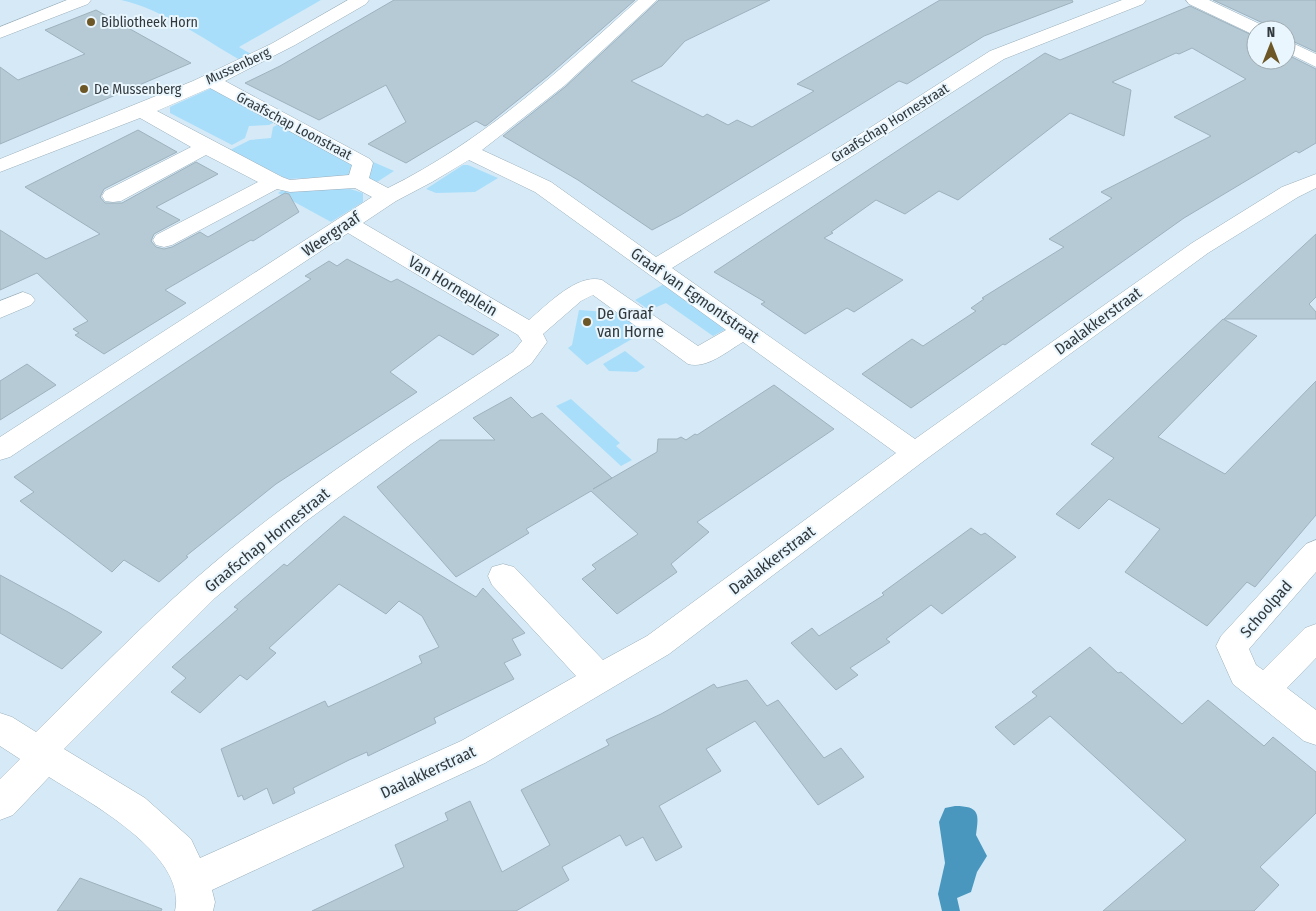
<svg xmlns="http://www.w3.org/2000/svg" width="1316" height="911" viewBox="0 0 1316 911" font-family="'Fira Sans Condensed',sans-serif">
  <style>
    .green { fill: #a9defb }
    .water { fill: #4997bf }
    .building { fill: #b6cad6; stroke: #9eb2be }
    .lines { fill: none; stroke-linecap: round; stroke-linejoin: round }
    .minor-casing { stroke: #9aaeba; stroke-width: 1 }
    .minor { fill: #fff; fill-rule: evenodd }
    .poi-dot { fill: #6e5727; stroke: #e9f6fd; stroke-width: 2 }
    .labels { text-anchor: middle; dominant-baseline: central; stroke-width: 4; stroke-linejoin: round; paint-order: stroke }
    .far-poi-label { font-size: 14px; fill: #31393d; stroke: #e9f6fd; text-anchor: start }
    .far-street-label { font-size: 14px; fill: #31393d; stroke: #e9f6fd }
    .street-label { font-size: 16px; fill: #31393d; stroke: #e9f6fd }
    .poi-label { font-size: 16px; fill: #31393d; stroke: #e9f6fd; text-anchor: start }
  </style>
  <rect width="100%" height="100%" fill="#d5eaf6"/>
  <g class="green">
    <path d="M 121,0 L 321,0 L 239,47 L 251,54 L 240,60 C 202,38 164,10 121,0 Z"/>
    <path d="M 214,87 L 279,120 L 269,125 L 249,126 L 245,138 L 232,145 L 170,113 L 170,107 L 174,105 Z"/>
    <path d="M 283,122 L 293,133 L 358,166 L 354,176 L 287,179 L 230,150 L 250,140 L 271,138 L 273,127 Z"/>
    <path d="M 371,161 L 394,171 L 377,182 L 367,178 Z"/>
    <path d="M 463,165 L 468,165 L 498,178 L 475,192 L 436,193 L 426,189 Z"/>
    <path d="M 347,188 L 363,193 L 363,202 L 331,222 L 278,193 L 283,190 Z"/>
    <path d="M 664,284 L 726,329 L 713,336 L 666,303 L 649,310 L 635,300 Z"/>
    <path d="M 579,310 L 620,313 L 644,332 L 587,365 L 568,348 L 572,345 Z"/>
    <path d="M 625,351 L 645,367 L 637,372 L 609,371 L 603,364 Z"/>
    <path d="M 571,399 L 620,443 L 616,446 L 632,460 L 621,466 L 556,406 Z"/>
  </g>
  <path class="water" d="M 955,806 C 980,806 979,814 976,835 L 987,856 L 977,872 L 971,892 L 957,898 L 960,911 L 942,911 L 938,894 L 945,863 L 939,822 L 945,808 Z"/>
  <g class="building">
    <path d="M 394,0 L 635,0 L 548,76 L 487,125 L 485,126 L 476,121 L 406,163 L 368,144 L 406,122 L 386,85 L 319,120 L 245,83 L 280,66 Z"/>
    <path d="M 659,0 L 770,0 L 685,41 L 662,66 L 631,81 L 703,117 L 707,114 L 728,125 L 737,120 L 752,127 L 814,91 L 797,84 L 940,0 L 1072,0 L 1073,2 L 984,36 L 907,84 L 899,81 L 681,215 L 652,230 L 578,180 L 503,136 L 565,87 Z"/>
    <path d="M 1213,0 L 1316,0 L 1316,52 L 1286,38 L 1286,30 L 1269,30 L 1265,24 Z"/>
    <path d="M 1190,6 L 1256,37 L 1256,60 L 1286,60 L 1286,54 L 1316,69 L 1316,143 L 1299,153 L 1296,151 L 1184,218 L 1005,345 L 1003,344 L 911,408 L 862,374 L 912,339 L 923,346 L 976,311 L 971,308 L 984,299 L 982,298 L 1064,247 L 1049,239 L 1112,198 L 1101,192 L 1211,136 L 1174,117 L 1246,79 L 1192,48 L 1179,54 L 1176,53 L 1112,82 L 1131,90 L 1124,136 L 1070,113 L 958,200 L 939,191 L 905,214 L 876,200 L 831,232 L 833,233 L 824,238 L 903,280 L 854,312 L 847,308 L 805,334 L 761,304 L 765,302 L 714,272 L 1045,53 L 1060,60 Z"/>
    <path d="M 96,10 L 191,63 L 0,144 L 0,67 L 18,80 L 85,54 L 45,30 Z"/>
    <path d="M 138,130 L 177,152 L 104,189 L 100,197 L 105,203 L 122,203 L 196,162 L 218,174 L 156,207 L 180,220 L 154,234 L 151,241 L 156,247 L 164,249 L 172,247 L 200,232 L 208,237 L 285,193 L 289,194 L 299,212 L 253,241 L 251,240 L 165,290 L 186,303 L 104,354 L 75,335 L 79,333 L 73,329 L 88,321 L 37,273 L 0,290 L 0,230 L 46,259 L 100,234 L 25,187 Z"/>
    <path d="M 1316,234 L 1316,297 L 1309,304 L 1316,312 L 1316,319 L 1224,319 Z"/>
    <path d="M 347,259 L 391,282 L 397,279 L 499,335 L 473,355 L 439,335 L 390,372 L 417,392 L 276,484 L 186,556 L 188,557 L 159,582 L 124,560 L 112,572 L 20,501 L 34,492 L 14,477 L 311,279 L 305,276 L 329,261 L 337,266 Z"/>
    <path d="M 1223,319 L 1257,336 L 1158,437 L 1225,474 L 1316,381 L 1316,515 L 1255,587 L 1247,582 L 1207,626 L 1125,572 L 1160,529 L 1109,499 L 1079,529 L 1056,514 L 1114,458 L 1091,444 Z"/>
    <path d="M 27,364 L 56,385 L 0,420 L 0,381 Z"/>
    <path d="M 774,385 L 834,429 L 697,522 L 709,532 L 671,564 L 677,572 L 617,614 L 582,579 L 596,569 L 592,565 L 638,534 L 591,491 L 526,529 L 529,533 L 456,577 L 377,487 L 440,440 L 495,440 L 473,418 L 511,397 L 532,418 L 542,413 L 612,478 L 593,489 L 657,452 L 658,439 L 677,439 L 681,437 L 686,440 L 695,434 L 697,435 Z"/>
    <path d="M 344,516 L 476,597 L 483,588 L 525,633 L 512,639 L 521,655 L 504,663 L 514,679 L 434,718 L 436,723 L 368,756 L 367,752 L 349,760 L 293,788 L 295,793 L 273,804 L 267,788 L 244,800 L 242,795 L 238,797 L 221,749 L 325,701 L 328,707 L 376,685 L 422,663 L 419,656 L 439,647 L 422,616 L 399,601 L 386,614 L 339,584 L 269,648 L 276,653 L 247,680 L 240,675 L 200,713 L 171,692 L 186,678 L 172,667 L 238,609 L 234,607 L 284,564 L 287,566 Z"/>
    <path d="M 971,528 L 981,535 L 985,533 L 1016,557 L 942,614 L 931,605 L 886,639 L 890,642 L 850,668 L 858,675 L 836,690 L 791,643 L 812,628 L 819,636 L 884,595 L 882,593 Z"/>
    <path d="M 0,575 L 68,612 L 102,632 L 62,669 L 0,633 Z"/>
    <path d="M 1090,647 L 1118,673 L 1121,672 L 1182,724 L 1208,700 L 1264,746 L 1273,737 L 1316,772 L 1316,813 L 1260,867 L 1279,885 L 1254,911 L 1103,911 L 1186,840 L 1050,716 L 1014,745 L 995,727 L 1037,696 L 1032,692 Z"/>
    <path d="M 747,680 L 767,706 L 778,700 L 824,758 L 841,748 L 864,777 L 818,805 L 755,721 L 706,749 L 721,771 L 659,806 L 682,847 L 656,861 L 643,837 L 626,846 L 620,835 L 562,867 L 569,880 L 516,911 L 312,911 L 404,867 L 395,845 L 448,820 L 445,813 L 470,801 L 502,872 L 550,845 L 521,790 L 609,745 L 606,740 L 661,714 L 714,684 L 717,688 Z"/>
    <path d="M 80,878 L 162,909 L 161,911 L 57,911 Z"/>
  </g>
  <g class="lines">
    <defs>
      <g id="minor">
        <path d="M 67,0 L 91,0 L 88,4 L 0,38 L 0,27 Z"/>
        <path d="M 348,0 L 369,0 L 366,4 L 295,45 L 225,81 L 370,159 L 373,163 L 369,178 L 388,188 C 483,141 560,70 638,0 L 657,0 L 564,86 L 482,150 L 551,182 L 656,257 L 843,145 L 990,51 L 1122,0 L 1146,0 L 1143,4 L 1004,59 L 857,153 L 672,268 L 915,439 L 1192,243 L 1282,187 L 1316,174 L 1316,188 L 1298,197 L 1208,253 L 925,460 L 669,654 L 485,763 L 212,890 L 215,902 L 213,911 L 175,911 C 188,855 89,802 49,777 L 13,815 L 0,820 L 0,779 L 20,759 L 0,746 L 0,713 L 12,717 L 36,732 C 87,682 140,627 194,580 C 292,494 403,423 513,352 L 522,341 L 518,335 L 348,233 L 10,457 L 0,460 L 0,437 L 372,197 L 355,188 L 290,192 L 277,189 L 172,245 L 164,247 L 156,245 L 153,240 L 156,235 L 258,182 L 206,155 L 121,201 L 113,202 L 105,201 L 102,196 L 105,191 L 191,147 L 140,118 L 0,172 L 0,159 L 193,81 L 271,44 ZM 210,88 L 352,165 L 349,175 L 290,180 L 282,177 L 157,111 ZM 469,160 L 535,192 L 726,330 L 698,346 L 602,280 C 577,273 547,305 529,320 L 363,223 L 396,201 L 432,182 ZM 593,295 L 688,364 C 707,369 726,352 743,342 L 896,453 L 647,636 L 603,660 L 514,567 L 503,564 L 492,567 L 488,576 L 492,585 L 576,676 L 461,741 L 200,858 L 191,839 L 145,798 L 64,749 L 215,598 L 305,522 L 411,444 L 531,364 L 547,342 L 543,334 L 581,301 Z"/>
        <path d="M 1186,0 L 1209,0 L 1264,26 L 1267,30 L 1256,30 L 1256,35 L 1252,34 L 1189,4 Z"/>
        <path d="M 1286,40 L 1316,54 L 1316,67 L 1286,52 Z"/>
        <path d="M 23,292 L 31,295 L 35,300 L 31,305 L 0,318 L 0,301 Z"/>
        <path d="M 1316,540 L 1316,572 L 1249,649 L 1256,665 L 1263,670 L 1305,628 L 1316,624 L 1316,658 L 1287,688 L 1316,710 L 1316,745 L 1304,741 L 1233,684 L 1216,646 L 1221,636 L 1306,544 Z"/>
      </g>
    </defs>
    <use href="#minor" class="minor-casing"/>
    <use href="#minor" class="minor"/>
  </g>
  <g class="poi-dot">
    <circle cx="91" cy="22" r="5"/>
    <circle cx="84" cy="89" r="5"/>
    <circle cx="587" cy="322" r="5"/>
  </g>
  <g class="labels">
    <g class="far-poi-label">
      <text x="101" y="22">Bibliotheek Horn</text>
      <text x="94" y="89">De Mussenberg</text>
    </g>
    <g class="far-street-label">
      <text transform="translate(238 66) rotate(-25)">Mussenberg</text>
      <text transform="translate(890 123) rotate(-32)">Graafschap Hornestraat</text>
      <text transform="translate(294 126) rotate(28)">Graafschap Loonstraat</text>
    </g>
    <g class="street-label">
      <text transform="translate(331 234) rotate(-34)">Weergraaf</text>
      <text transform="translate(453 286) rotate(31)">Van Horneplein</text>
      <text transform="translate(695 295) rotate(35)">Graaf van Egmontstraat</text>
      <text transform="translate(1098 321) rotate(-36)">Daalakkerstraat</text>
      <text transform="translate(267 540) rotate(-39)">Graafschap Hornestraat</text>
      <text transform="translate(772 560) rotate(-37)">Daalakkerstraat</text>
      <text transform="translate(1266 609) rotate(-49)">Schoolpad</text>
      <text transform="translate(428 772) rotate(-25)">Daalakkerstraat</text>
    </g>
    <g class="poi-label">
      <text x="597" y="313">De Graaf<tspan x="597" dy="18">van Horne</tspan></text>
    </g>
  </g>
  <g transform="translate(1271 45)"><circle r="24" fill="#e9f6fd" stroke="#9faab0"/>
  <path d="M0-4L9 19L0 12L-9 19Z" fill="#6e5727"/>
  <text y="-8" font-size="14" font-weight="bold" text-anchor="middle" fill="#31393d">N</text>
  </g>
</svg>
